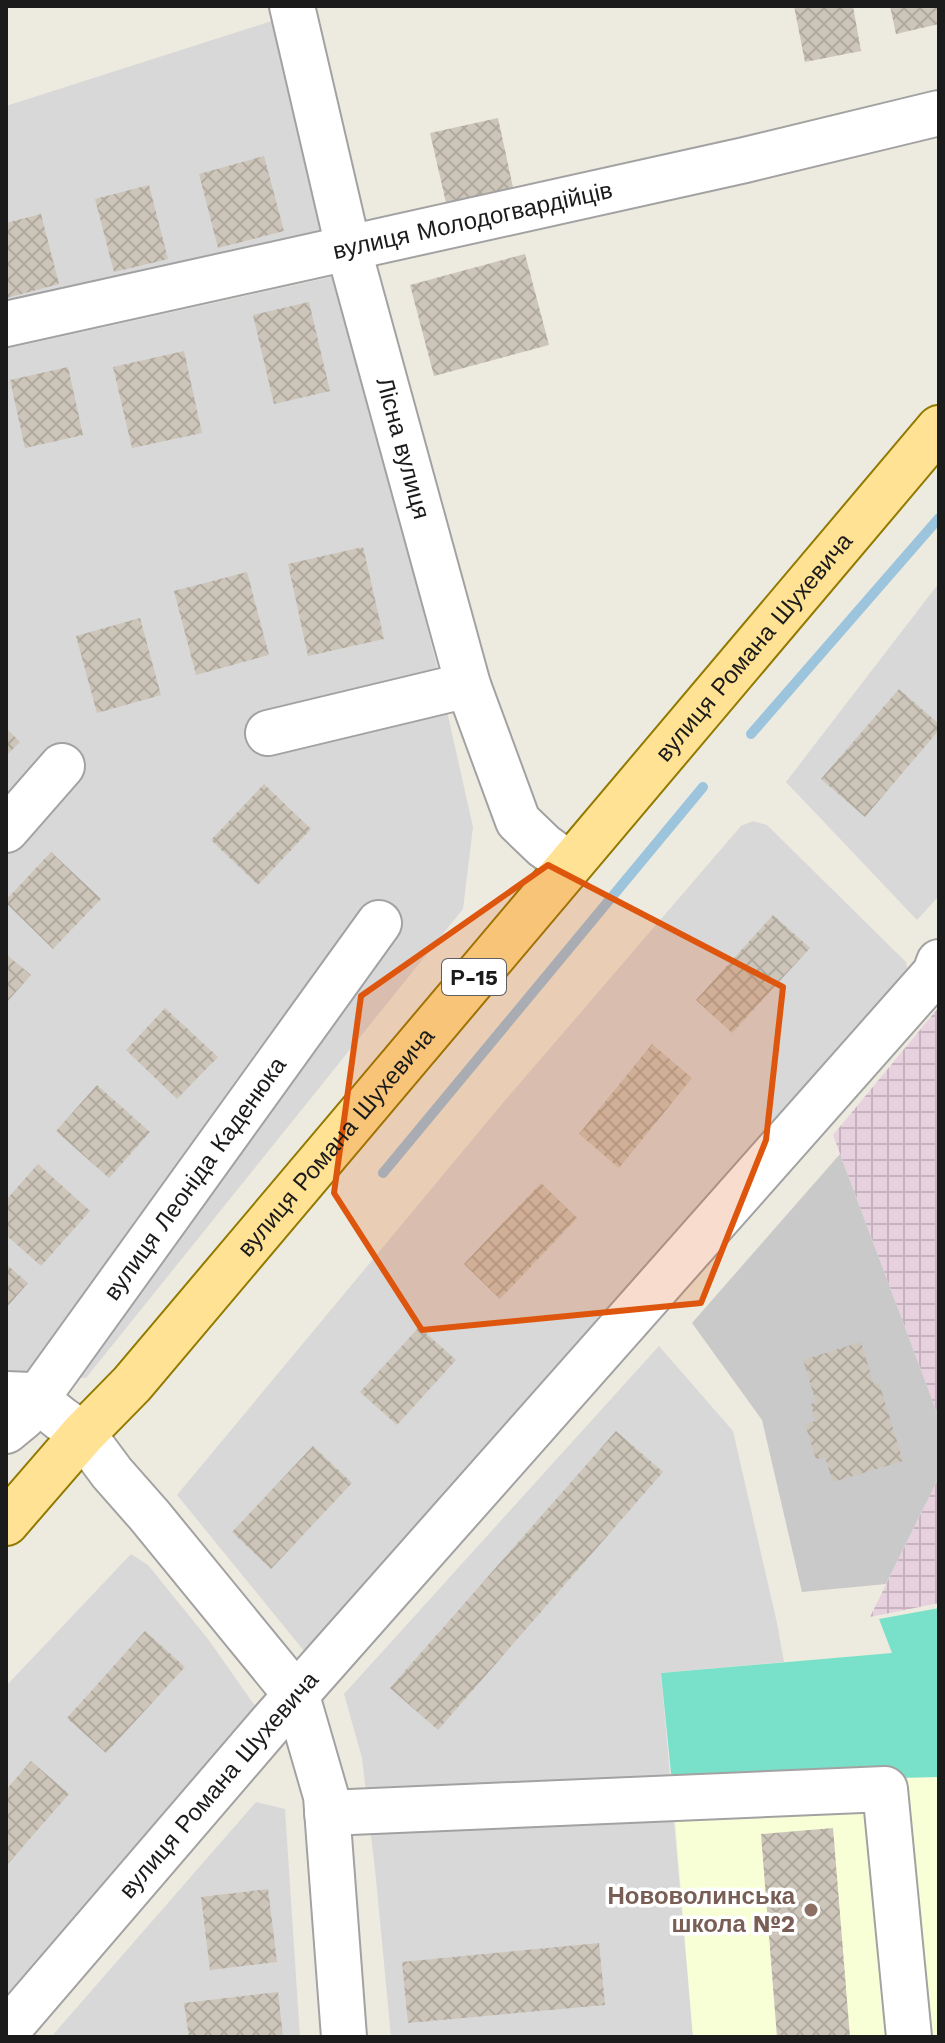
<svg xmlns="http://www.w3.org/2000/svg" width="945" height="2043" viewBox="0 0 945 2043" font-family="'Work Sans',sans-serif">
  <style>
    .residential { fill: #d9d8d8 }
    .industrial { fill: url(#industrial-grid) }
    .education { fill: #f8ffd7 }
    .religious { fill: #c9c9c9 }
    .pitch { fill: #79e1ca }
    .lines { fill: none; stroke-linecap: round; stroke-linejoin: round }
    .stream { stroke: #9dc4dd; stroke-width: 10 }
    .building { fill: url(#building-cross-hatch) }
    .minor-casing { stroke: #a2a2a2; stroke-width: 48 }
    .major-casing { stroke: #927900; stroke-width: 48 }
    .minor { stroke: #fff; stroke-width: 44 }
    .major { stroke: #ffe293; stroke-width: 44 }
    .marked { fill: #de560d; fill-opacity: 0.2; stroke: #de560d; stroke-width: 6; stroke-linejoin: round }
    .education-dot { fill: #8d6e63; stroke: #fff; stroke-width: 3 }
    .labels { text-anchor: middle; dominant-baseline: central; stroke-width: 7; stroke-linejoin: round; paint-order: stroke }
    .shield { fill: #fff; stroke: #5f5f5f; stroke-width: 2 }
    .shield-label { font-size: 22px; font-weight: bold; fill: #1b1b1b }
    .street-label { font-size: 24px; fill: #1b1b1b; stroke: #fff }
    .education-label { font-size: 24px; font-weight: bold; fill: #785e54; stroke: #fff; text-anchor: end }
  </style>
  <defs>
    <pattern id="industrial-grid" width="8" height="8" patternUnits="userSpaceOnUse" patternTransform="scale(2)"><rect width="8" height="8" fill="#e7d1df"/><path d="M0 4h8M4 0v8" fill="none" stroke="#c6b3bf"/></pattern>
    <pattern id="building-cross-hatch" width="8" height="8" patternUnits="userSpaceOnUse" patternTransform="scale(2)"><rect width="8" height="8" fill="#cdc5b9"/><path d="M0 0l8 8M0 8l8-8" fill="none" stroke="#afa99e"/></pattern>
  </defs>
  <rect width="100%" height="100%" fill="#edebdf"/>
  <g class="residential">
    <path d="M 278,19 L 334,240 L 6,313 L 6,106 Z"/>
    <path d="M 340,275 L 438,671 L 473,827 L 463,909 L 86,1378 L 6,1374 L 6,349 Z"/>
    <path d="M 939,583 L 939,896 L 917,920 L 786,782 Z"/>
    <path d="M 753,821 L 767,825 L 906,962 L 909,978 L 373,1585 L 304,1651 L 177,1495 L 502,1104 L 741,826 Z"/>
    <path d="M 659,1346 L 733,1431 L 777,1623 L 784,1662 L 661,1673 L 693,2037 L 391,2037 L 376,1879 L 362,1758 L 344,1694 Z"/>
    <path d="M 131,1554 L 148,1565 L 208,1639 L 260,1713 L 6,2001 L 6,1686 Z"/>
    <path d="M 256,1802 L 285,1809 L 300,2037 L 51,2037 Z"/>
  </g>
  <g class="industrial">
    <path d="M 939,1007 L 939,1418 L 833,1135 Z"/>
    <path d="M 939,1477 L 939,1603 L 870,1617 Z"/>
  </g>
  <path class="education" d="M 939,1777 L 939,2037 L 693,2037 L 672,1783 Z"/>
  <path class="religious" d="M 840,1154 L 939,1418 L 939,1477 L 886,1584 L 802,1592 L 762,1420 L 692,1323 Z"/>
  <path class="pitch" d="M 939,1608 L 939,1777 L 672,1783 L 661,1673 L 892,1653 L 879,1619 Z"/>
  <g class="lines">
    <g class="stream">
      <path d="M 751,734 L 939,518"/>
      <path d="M 383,1173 L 703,787"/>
    </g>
  </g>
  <g class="building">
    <path d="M 794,6 L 853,6 L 861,51 L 805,62 Z"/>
    <path d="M 890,6 L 939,6 L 939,24 L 896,34 Z"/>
    <path d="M 498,118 L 514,192 L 447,207 L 430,133 Z"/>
    <path d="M 264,156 L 284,231 L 218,248 L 199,174 Z"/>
    <path d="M 149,185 L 168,259 L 114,272 L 95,199 Z"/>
    <path d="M 41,214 L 59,284 L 6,298 L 6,223 Z"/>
    <path d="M 525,254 L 549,345 L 434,376 L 410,285 Z"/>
    <path d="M 309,302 L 330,391 L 274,404 L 253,315 Z"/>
    <path d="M 184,351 L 202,433 L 132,448 L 113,367 Z"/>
    <path d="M 68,367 L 83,435 L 25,448 L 10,380 Z"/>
    <path d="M 363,547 L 384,639 L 308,656 L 288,564 Z"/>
    <path d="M 247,572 L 269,655 L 196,675 L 174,591 Z"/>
    <path d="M 140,618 L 161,695 L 97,713 L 76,636 Z"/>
    <path d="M 899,689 L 939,724 L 939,730 L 865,817 L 821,779 Z"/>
    <path d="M 6,728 L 20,742 L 6,756 Z"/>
    <path d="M 264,784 L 311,829 L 258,885 L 211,840 Z"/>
    <path d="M 51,852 L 101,899 L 53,949 L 6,903 L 6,900 Z"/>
    <path d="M 773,915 L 810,948 L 732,1033 L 696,1000 Z"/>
    <path d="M 6,954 L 31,975 L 6,1003 Z"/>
    <path d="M 165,1008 L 218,1057 L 177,1099 L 126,1050 Z"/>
    <path d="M 652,1044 L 692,1078 L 619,1168 L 579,1134 Z"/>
    <path d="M 97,1085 L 150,1132 L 109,1178 L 56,1131 Z"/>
    <path d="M 38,1164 L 90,1211 L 41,1266 L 6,1235 L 6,1200 Z"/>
    <path d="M 541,1183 L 577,1218 L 500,1299 L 464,1264 Z"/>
    <path d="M 6,1264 L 28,1283 L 6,1308 Z"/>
    <path d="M 419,1327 L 456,1360 L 397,1425 L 360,1392 Z"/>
    <path d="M 861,1342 L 874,1385 L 879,1383 L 903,1461 L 833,1482 L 825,1457 L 816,1459 L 805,1424 L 815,1421 L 811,1404 L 816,1402 L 803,1360 Z"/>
    <path d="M 616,1431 L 663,1472 L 438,1730 L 390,1688 Z"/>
    <path d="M 313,1446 L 352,1483 L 271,1569 L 232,1532 Z"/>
    <path d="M 145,1631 L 185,1667 L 106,1753 L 67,1718 Z"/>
    <path d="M 31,1761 L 69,1794 L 6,1866 L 6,1790 Z"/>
    <path d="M 833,1828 L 850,2037 L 777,2037 L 761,1834 Z"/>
    <path d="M 268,1889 L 277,1962 L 210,1970 L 201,1897 Z"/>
    <path d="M 599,1943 L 605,2005 L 408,2023 L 402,1962 Z"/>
    <path d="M 278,1992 L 283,2037 L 189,2037 L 184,2003 Z"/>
  </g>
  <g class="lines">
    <defs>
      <g id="minor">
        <path id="s1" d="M 292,6 L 348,247 L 468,685 L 518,821 L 544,846 L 569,864"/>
        <path id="s2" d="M 6,324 L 745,160 L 939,113"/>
        <path d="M 268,733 L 468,685"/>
        <path d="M 6,830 L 62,766"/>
        <path d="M 6,1394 L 31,1395 L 61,1419 L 83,1434 L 112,1473 L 149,1515 L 297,1696 L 326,1796 L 344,2037"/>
        <path id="s3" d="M 6,1431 L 23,1417 L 36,1399 L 379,923"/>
        <path d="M 327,1813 L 885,1789 L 909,2037"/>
        <path id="s4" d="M 6,2032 L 273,1721 L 935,973 L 939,962"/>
      </g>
      <g id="major">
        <path id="s5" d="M 6,1523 L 83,1434 L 132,1384 L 939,428"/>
      </g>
    </defs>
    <use href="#minor" class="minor-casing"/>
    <use href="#major" class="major-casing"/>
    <use href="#minor" class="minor"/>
    <use href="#major" class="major"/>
  </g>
  <path class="marked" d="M 548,865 L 783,987 L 766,1140 L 701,1303 L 422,1330 L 334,1193 L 361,996 Z"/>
  <circle class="education-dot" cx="811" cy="1910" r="8"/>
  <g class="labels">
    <rect class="shield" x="442" y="959" width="64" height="36" rx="6"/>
    <g class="shield-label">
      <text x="474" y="977">Р-15</text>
    </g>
    <g class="street-label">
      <text stroke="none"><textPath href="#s2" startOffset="478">вулиця Молодогвардійців</textPath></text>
      <text stroke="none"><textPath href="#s1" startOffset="456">Лісна вулиця</textPath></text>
      <text stroke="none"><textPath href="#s5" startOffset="1152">вулиця Романа Шухевича</textPath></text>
      <text stroke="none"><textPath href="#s5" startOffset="504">вулиця Романа Шухевича</textPath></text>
      <text stroke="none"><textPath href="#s3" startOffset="316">вулиця Леоніда Каденюка</textPath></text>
      <text stroke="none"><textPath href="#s4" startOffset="326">вулиця Романа Шухевича</textPath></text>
    </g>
    <g class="education-label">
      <text x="795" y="1896">Нововолинська<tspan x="795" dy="28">школа №2</tspan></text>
    </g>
  </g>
  <rect width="945" height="2043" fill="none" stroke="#1b1b1b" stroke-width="16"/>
</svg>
